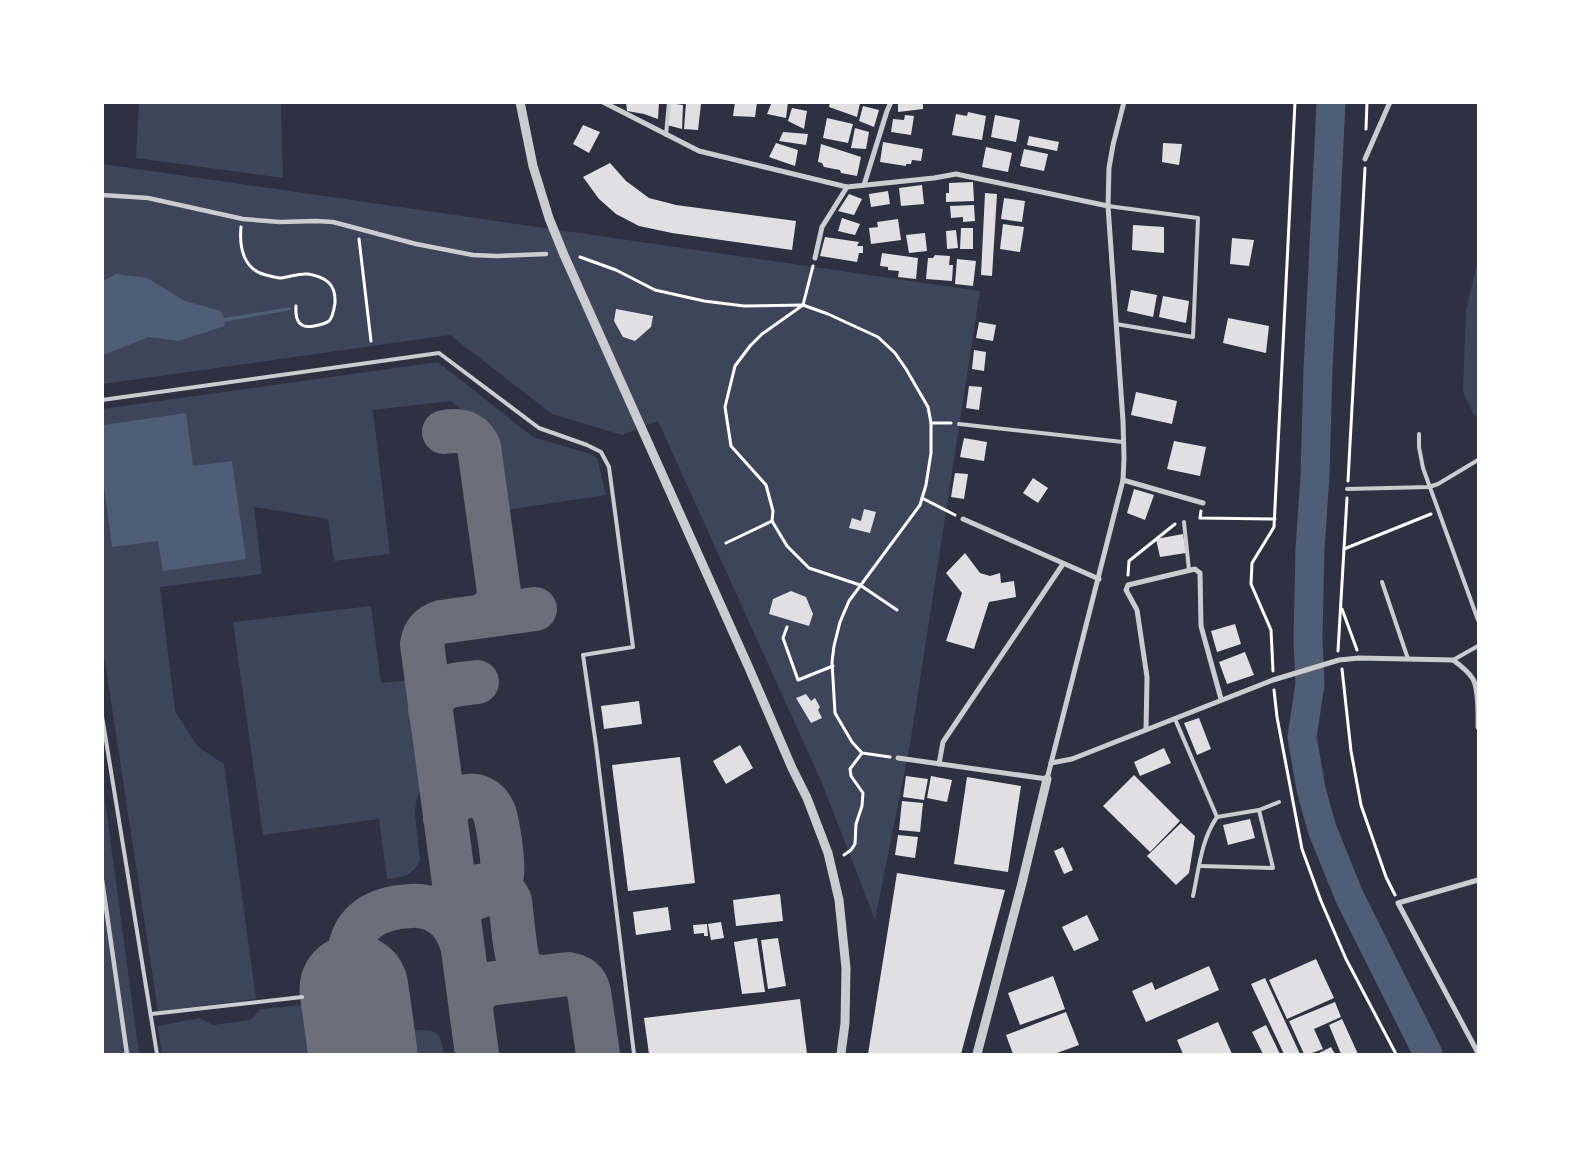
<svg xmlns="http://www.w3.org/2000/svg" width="1581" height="1157" viewBox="0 0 1581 1157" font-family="'Fira Sans',sans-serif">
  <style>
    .green { fill: #3c4559 }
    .water { fill: #4f5d75 }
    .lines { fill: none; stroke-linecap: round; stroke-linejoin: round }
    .river { stroke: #4f5d75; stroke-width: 29 }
    .taxiway { stroke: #6c6f7a; stroke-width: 44 }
    .runway { stroke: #6c6f7a; stroke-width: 109 }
    .building { fill: #e0e0e3 }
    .path { stroke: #fff; stroke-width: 3 }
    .service { stroke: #caccd0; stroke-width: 4 }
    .pedestrian { stroke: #caccd0; stroke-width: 4.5 }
    .minor { stroke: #caccd0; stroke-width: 5 }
    .tertiary { stroke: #caccd0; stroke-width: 9 }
  </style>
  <rect width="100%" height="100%" fill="#2d3142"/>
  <g class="green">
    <path d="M 139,103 L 281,103 L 283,178 L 136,158 Z"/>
    <path d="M 103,164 L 980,291 L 910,745 L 875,920 L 822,783 L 658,421 L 622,435 L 552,414 L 450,335 L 103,384 Z"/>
    <path d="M 1478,259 L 1478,417 L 1474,415 L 1463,392 L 1466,310 Z"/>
    <path d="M 438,362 L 533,437 L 591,454 L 597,458 L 606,495 L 506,510 L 496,436 L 451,401 L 373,410 L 390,554 L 334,561 L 328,519 L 254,507 L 262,574 L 160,587 L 175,711 L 197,746 L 224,764 L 256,999 L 158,1011 L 103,649 L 102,409 Z"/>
    <path d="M 371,606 L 381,683 L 412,680 L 422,784 L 416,802 L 415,814 L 420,860 C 414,875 402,878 387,879 L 379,819 L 263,835 L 233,622 Z"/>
    <path d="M 103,785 L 139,1054 L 103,1054 Z"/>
    <path d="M 305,1005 L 312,1054 L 162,1054 L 158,1026 L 199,1018 L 213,1025 L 250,1020 L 261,1009 Z"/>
    <path d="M 413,1030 C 436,1030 440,1030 444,1054 L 407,1054 C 405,1044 404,1037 413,1030 Z"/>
  </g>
  <g class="water">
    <path d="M 116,274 L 147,278 L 185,301 L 221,311 L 224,318 L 291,307 L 291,310 L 224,322 L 225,326 L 178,341 L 149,337 L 103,355 L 103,281 Z"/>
    <path d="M 186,413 L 193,466 L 232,461 L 246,559 L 163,571 L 158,541 L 112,547 L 103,479 L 103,425 Z"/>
  </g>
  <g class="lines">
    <path class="river" d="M 1331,102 L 1318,369 L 1315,476 L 1310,549 L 1308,639 L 1310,684 L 1302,737 L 1311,789 L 1322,829 L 1350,898 L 1428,1054"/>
    <g class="taxiway">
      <path d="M 444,432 C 460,429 472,432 479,447 L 499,592 C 498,604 492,611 481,616"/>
      <path d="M 430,710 C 435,683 456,685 477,682"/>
      <path d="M 445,818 C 450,795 481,786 493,810 C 498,819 504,865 502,875 C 497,905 467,886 458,918"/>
      <path d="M 471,888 C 487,883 502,884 510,901 C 512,914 515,958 521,967 C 525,974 533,976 541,977"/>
      <path d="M 349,961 C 349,928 368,912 399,907 C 405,907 412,905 419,906 C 441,908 456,924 462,945"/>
      <path d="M 471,1007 C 473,996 477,990 488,984 L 568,974 C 580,976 586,980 589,992 L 598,1054"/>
      <path d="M 477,1054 L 422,644 C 424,632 429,626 441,622 L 535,609"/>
    </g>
    <path class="runway" d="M 354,989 L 363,1054"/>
  </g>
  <g class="building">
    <path d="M 626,102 L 659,102 L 658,119 L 644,114 L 627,111 Z"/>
    <path d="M 735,102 L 757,102 L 755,117 L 733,116 Z"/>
    <path d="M 772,102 L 788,102 L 786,118 L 767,114 Z"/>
    <path d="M 830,102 L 860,103 L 857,117 L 829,107 Z"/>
    <path d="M 898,102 L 923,102 L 923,109 L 898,112 Z"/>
    <path d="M 669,103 L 683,105 L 682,129 L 667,125 Z"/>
    <path d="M 686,103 L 701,104 L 698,130 L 684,129 Z"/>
    <path d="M 863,106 L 879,110 L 874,127 L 859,121 Z"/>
    <path d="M 792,108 L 807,111 L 804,129 L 788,121 Z"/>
    <path d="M 968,112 L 986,116 L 982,140 L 952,135 L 956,114 L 967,116 Z"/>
    <path d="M 905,115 L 914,116 L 911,135 L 891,132 L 893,119 L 904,120 Z"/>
    <path d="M 995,115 L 1020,120 L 1016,142 L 991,137 Z"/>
    <path d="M 827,118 L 853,124 L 848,143 L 823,138 Z"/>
    <path d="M 583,125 L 600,132 L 589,153 L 573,144 Z"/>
    <path d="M 855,128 L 869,132 L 866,149 L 851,148 Z"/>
    <path d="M 783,132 L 808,134 L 806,145 L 779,141 Z"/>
    <path d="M 1029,136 L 1059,142 L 1057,151 L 1027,145 Z"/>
    <path d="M 883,142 L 923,149 L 921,161 L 912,160 L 911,164 L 906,164 L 906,166 L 880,162 Z"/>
    <path d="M 776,143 L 798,150 L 795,166 L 769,157 Z"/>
    <path d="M 1163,143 L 1182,144 L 1179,165 L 1162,162 Z"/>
    <path d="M 821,144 L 861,157 L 857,176 L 841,173 L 840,170 L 824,167 L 822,163 L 818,162 Z"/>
    <path d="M 986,147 L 1012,153 L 1008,172 L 982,167 Z"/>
    <path d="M 1024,149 L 1048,154 L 1044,171 L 1020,166 Z"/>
    <path d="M 610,163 L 626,181 L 649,198 L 676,205 L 796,221 L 792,250 L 672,233 L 639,226 L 616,214 L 599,199 L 583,177 Z"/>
    <path d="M 973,182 L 974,201 L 946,202 L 946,193 L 949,193 L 949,183 Z"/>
    <path d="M 922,185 L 924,204 L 901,206 L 899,188 Z"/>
    <path d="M 888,191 L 890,204 L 871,207 L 869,194 Z"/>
    <path d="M 985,193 L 997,194 L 992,276 L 981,275 Z"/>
    <path d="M 849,194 L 862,199 L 854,215 L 838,211 Z"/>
    <path d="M 1004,198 L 1025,201 L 1022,222 L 1001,219 Z"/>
    <path d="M 974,205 L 975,221 L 963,222 L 963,217 L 951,218 L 950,206 Z"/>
    <path d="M 842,218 L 860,224 L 855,235 L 838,231 Z"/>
    <path d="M 898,219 L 901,240 L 871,244 L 869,228 L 878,227 L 877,222 Z"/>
    <path d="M 1003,224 L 1024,227 L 1020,252 L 1000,249 Z"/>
    <path d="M 1133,225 L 1164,227 L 1164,253 L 1132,250 Z"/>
    <path d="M 961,228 L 973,228 L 973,249 L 960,249 Z"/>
    <path d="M 956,230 L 958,248 L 947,249 L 946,231 Z"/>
    <path d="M 925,233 L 927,251 L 909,253 L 906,235 Z"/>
    <path d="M 825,237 L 859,242 L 857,246 L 863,246 L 863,253 L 859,253 L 857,262 L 820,256 Z"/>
    <path d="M 1232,238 L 1254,240 L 1249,266 L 1230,264 Z"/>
    <path d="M 882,253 L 918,258 L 916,279 L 898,277 L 899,271 L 888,270 L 888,267 L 880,266 Z"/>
    <path d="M 935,255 L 950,256 L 949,265 L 953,265 L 952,281 L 926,279 L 928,258 L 933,258 Z"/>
    <path d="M 957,259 L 976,261 L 973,286 L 955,284 Z"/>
    <path d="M 1131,290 L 1157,295 L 1153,317 L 1127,311 Z"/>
    <path d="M 1163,296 L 1189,301 L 1186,323 L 1159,317 Z"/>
    <path d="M 616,309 L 653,316 L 651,327 L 635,341 L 623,337 L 614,321 Z"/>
    <path d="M 1228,318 L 1269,326 L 1266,353 L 1223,343 Z"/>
    <path d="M 979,322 L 996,325 L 993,341 L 976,338 Z"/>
    <path d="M 974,350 L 986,352 L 984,371 L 972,369 Z"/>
    <path d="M 969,386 L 982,387 L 979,410 L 966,408 Z"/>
    <path d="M 1136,392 L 1177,401 L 1172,424 L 1131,415 Z"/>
    <path d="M 964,438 L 987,442 L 984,461 L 960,457 Z"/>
    <path d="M 1174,441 L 1206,447 L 1200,476 L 1167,469 Z"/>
    <path d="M 955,473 L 968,474 L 964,499 L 951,497 Z"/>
    <path d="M 1033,478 L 1048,488 L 1038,503 L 1023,493 Z"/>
    <path d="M 1134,489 L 1154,495 L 1145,520 L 1127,513 Z"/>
    <path d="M 864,509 L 876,512 L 870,533 L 849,528 L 852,518 L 861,521 Z"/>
    <path d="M 1183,534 L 1186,553 L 1160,557 L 1156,539 Z"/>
    <path d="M 965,553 L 980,573 L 990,576 L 1000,573 L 1001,583 L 1014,581 L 1016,597 L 989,602 L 974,649 L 946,641 L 962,593 L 946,573 Z"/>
    <path d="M 791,591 L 806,597 L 813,614 L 809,626 L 769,614 L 773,599 Z"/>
    <path d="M 1235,624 L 1241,644 L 1217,652 L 1211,631 Z"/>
    <path d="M 1245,652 L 1254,675 L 1227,684 L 1219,662 Z"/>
    <path d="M 806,694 L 811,701 L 815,698 L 820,707 L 818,710 L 822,718 L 811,723 L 796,698 Z"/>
    <path d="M 639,701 L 642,724 L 604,729 L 601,706 Z"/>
    <path d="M 1199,718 L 1211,749 L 1197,755 L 1184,723 Z"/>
    <path d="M 740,745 L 753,768 L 726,784 L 713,761 Z"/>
    <path d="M 1164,748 L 1171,763 L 1140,776 L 1134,762 Z"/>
    <path d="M 680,757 L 695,883 L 628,891 L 612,765 Z"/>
    <path d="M 1134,775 L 1180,821 L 1150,852 L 1103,806 Z"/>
    <path d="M 906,776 L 928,779 L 924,800 L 903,797 Z"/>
    <path d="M 931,776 L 952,780 L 947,802 L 927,798 Z"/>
    <path d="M 967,777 L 1021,786 L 1008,872 L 954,864 Z"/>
    <path d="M 902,801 L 923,803 L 920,832 L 899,830 Z"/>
    <path d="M 1250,819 L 1255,838 L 1228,845 L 1223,825 Z"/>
    <path d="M 1181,823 L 1195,836 L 1189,873 L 1176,885 L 1147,856 Z"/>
    <path d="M 898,835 L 918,837 L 915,858 L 895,855 Z"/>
    <path d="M 1063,847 L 1073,870 L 1064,874 L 1054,851 Z"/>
    <path d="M 897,873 L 1005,890 L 961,1054 L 868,1054 Z"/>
    <path d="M 780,894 L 783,921 L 736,926 L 733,900 Z"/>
    <path d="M 668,907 L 671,930 L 636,935 L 633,912 Z"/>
    <path d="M 1087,915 L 1099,940 L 1074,951 L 1062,927 Z"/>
    <path d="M 721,922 L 724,938 L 711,940 L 708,924 Z"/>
    <path d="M 707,924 L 708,936 L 704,936 L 704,933 L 694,934 L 693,925 Z"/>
    <path d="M 757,938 L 765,992 L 742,994 L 734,942 Z"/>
    <path d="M 778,938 L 786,986 L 768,989 L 761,940 Z"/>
    <path d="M 1316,959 L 1334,998 L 1287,1019 L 1269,980 Z"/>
    <path d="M 1209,966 L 1219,990 L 1146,1022 L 1132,991 L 1152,982 L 1155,990 Z"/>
    <path d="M 1053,976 L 1065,1009 L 1020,1025 L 1008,993 Z"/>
    <path d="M 1265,978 L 1300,1054 L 1284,1054 L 1251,984 Z"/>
    <path d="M 800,999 L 807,1054 L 649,1054 L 644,1018 Z"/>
    <path d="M 1335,1002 L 1341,1017 L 1314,1029 L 1323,1049 L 1309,1054 L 1304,1054 L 1289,1021 Z"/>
    <path d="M 1066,1012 L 1079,1045 L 1054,1054 L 1013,1054 L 1006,1035 Z"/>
    <path d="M 1342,1019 L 1358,1054 L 1341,1054 L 1329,1025 Z"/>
    <path d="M 1218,1022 L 1232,1054 L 1183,1054 L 1177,1040 Z"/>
    <path d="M 1266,1025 L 1280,1054 L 1263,1054 L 1252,1032 Z"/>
    <path d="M 1331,1047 L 1335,1054 L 1317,1054 Z"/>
  </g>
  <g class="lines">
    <g class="path">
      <path d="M 1366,129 L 1367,102"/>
      <path d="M 241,227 C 239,248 244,270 266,275 C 271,276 276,278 281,278 C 290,277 299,273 308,274 C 326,277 336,284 335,303 C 334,309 333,317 329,321 C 325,324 319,325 314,326 C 299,329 295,320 296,306"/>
      <path d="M 359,239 L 371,341"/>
      <path d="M 580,257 L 616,270 L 655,290 L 704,301 L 744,306 L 803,305 L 828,314 L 878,337 L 895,353 L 906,369 L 928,407 L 931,423 L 931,453 L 926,485 L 920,505 L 849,601 L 840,622 L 834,646 L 832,662 L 835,713 L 852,742 L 862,753 L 890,757"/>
      <path d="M 813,266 L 803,305 L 762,334 L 750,346 L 735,366 L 725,407 L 731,446 L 766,485 L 773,511 L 772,521 L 787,546 L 809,568 L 860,585 L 897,610"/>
      <path d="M 931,423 L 951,423"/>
      <path d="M 1348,481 L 1365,168"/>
      <path d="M 922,498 L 955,515"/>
      <path d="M 1201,511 L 1200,518 L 1275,519"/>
      <path d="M 726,543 L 772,521"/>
      <path d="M 1344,549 L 1431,514"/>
      <path d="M 1128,575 L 1129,561 L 1175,524"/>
      <path d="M 1342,609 L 1357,650"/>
      <path d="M 787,627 L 783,638 L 798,680 L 833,666"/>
      <path d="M 1338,651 L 1347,498"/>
      <path d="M 1342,669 L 1351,751 L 1361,805 L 1386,877 L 1395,895"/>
      <path d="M 1273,671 L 1271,630 L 1251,584 L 1252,563 L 1274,527 L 1295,102"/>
      <path d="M 1274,690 L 1277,717 L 1302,849 L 1321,901 L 1346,959 L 1396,1054"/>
      <path d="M 844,855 L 851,850 L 855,844 L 856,824 L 862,806 L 863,793 L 851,776 L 850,769 L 862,753"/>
    </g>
    <g class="service">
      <path d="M 666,135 L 669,102"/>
      <path d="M 1108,206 L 1198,218 L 1193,337 L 1116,324"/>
      <path d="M 102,400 L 439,353 L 539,428 L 587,445 L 601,452 L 609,467 L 633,647 L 583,655 L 596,745 L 634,1054"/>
      <path d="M 959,424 L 1123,442"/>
      <path d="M 1419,434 L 1419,447 L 1423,468 L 1478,620"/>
      <path d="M 1347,489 L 1429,487 L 1438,484 L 1478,460"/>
      <path d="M 1184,522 L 1189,570"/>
      <path d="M 1382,582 L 1408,659"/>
      <path d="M 1453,660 L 1478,646"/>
      <path d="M 102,716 L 157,1054"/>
      <path d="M 1175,719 L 1217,817"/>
      <path d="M 1200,866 L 1273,868 L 1259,810"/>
      <path d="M 1193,896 C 1199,869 1201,840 1217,817 L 1259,810 L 1279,802"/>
      <path d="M 151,1014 L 302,997"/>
    </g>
    <g class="pedestrian">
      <path d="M 102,195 L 148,198 L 243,219 L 280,222 L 316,221 L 333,222 L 416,244 L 473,255 L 497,256 L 546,254"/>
      <path d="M 102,880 L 127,1054"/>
    </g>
    <g class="minor">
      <path d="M 603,102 L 699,151 L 847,187 L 934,178 L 956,174 L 1108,206"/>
      <path d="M 1365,159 L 1390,102"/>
      <path d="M 864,185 L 887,111 L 891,102"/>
      <path d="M 815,258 L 822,227 L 847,187"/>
      <path d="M 1123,480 L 1203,503"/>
      <path d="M 963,519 L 1099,579"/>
      <path d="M 1146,730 L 1147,677 L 1137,610 L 1126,590 L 1128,585 L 1195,569 L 1200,573 L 1201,626 L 1221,699"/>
      <path d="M 898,758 L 1047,779 L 1123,480 L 1124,458 L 1123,421 L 1108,206 L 1109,168 L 1113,145 L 1124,102"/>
      <path d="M 1051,763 L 1072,759 L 1273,680 L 1339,660 L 1359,658 L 1453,660 C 1460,665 1468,671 1473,679 C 1479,690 1478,714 1478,727"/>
      <path d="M 939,764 L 943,742 L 1063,564"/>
      <path d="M 1478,880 L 1398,903 L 1478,1053"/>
    </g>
    <g class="tertiary">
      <path d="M 520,102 L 533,166 L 549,218 L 564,255 L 749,668 L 792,768 L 807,798 L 828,853 L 839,900 L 846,968 L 845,1023 L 841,1054"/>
      <path d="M 977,1054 L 1022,883 L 1047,779"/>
    </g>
  </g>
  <rect width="1581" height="1157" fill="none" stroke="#ffffff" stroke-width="208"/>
</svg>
